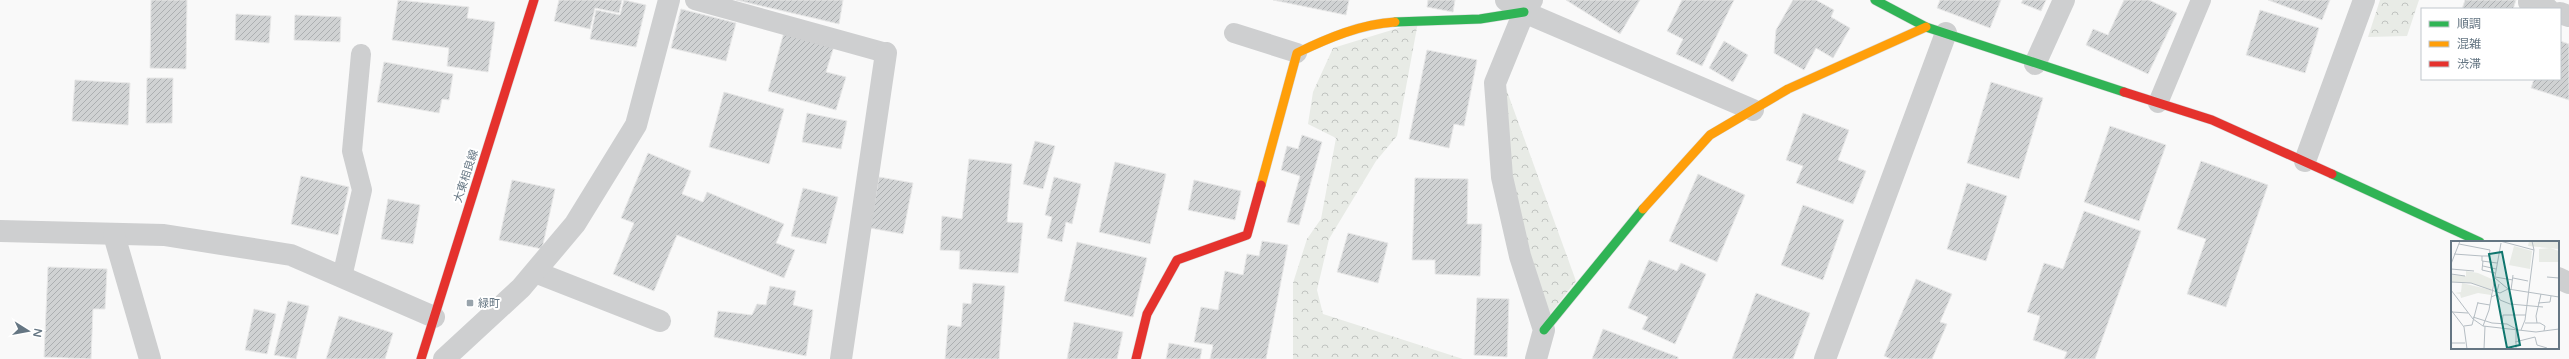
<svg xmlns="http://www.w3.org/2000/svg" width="2569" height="359" viewBox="0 0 2569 359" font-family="'Varela Round','Noto Sans JP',sans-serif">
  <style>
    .forest { fill: url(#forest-crowns) }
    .building { fill: url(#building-hatch); stroke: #e8e8e8 }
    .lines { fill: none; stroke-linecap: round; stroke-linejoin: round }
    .fast-casing { stroke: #d5d6d7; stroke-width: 10 }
    .slow-casing { stroke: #d5d6d7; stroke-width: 10 }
    .jam-casing { stroke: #d5d6d7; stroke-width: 10 }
    .lane { stroke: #cecfd0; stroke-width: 20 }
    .street { stroke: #cecfd0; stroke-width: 22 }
    .fast { stroke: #30b455; stroke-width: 9 }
    .slow { stroke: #ff9f0a; stroke-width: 9 }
    .jam { stroke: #e5322d; stroke-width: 9 }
    .poi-dot { fill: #99a4ac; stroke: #fff; stroke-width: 1.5 }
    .labels { text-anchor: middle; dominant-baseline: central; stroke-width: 4; stroke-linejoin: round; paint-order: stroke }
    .street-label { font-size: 11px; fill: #657683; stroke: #fff }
    .poi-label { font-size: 11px; fill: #657683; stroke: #fff; text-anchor: start }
    .inset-road { fill: none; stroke: #b5bdc3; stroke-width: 1 }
    .view { fill: #0f766e; fill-opacity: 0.15; stroke: #0f766e; stroke-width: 2 }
    .inset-edge { fill: none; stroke: #657683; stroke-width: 2 }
  </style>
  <defs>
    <pattern id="forest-crowns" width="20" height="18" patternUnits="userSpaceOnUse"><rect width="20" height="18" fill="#e8ebe6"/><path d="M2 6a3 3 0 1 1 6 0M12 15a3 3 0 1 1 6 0" fill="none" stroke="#c0c3c0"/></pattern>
    <pattern id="building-hatch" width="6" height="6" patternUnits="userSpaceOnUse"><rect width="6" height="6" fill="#d0d2d3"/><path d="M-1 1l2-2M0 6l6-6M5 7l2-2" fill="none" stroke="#acafb1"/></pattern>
  </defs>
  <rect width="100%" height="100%" fill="#f9f9f9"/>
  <g class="forest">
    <path d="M 2380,0 L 2419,0 L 2407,36 L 2368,37 Z"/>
    <path d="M 1418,22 L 1397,136 L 1376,161 L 1329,239 L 1317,290 L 1323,314 L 1463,359 L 1293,359 L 1293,283 L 1307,239 L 1321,219 L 1336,138 L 1308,124 L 1313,92 L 1333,48 Z"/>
    <path d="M 1504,83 L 1576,281 L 1547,318 L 1507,177 Z"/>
  </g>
  <g class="building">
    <path d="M 151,0 L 187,0 L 186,69 L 150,68 Z"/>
    <path d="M 398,0 L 469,7 L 467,18 L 495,22 L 488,72 L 447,66 L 449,48 L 392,40 Z"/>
    <path d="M 559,0 L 622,0 L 619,13 L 595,8 L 590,29 L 554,21 Z"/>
    <path d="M 624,0 L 646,5 L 636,47 L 590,39 L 596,10 L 620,15 Z"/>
    <path d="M 736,0 L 843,0 L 839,24 Z"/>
    <path d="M 1273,0 L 1349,0 L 1346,15 Z"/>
    <path d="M 1428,0 L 1455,0 L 1453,12 L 1427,7 Z"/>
    <path d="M 1566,0 L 1640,0 L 1620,34 Z"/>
    <path d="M 1682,0 L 1734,0 L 1702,66 L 1676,54 L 1683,39 L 1667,31 Z"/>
    <path d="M 1793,0 L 1816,0 L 1834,10 L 1831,17 L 1850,28 L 1833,58 L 1816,48 L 1804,70 L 1774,53 L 1776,30 Z"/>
    <path d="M 1940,0 L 2001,0 L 1990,28 L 1937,8 Z"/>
    <path d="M 2023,0 L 2046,0 L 2041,11 L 2021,3 Z"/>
    <path d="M 2124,0 L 2149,0 L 2177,13 L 2148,74 L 2086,45 L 2093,29 L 2108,35 Z"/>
    <path d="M 2268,0 L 2330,0 L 2322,20 Z"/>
    <path d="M 2465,0 L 2516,0 L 2513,9 L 2462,9 Z"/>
    <path d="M 681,9 L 736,23 L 726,61 L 671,48 Z"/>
    <path d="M 2260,10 L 2319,28 L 2305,73 L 2246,55 Z"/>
    <path d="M 236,14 L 271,16 L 269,43 L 235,40 Z"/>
    <path d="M 295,15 L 341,17 L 340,42 L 294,40 Z"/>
    <path d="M 784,32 L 834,46 L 826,72 L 846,77 L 836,110 L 768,91 Z"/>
    <path d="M 1724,41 L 1748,55 L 1733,82 L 1709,68 Z"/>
    <path d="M 2560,41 L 2569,44 L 2569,100 L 2531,88 L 2534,79 L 2560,79 Z"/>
    <path d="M 1427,50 L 1477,60 L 1464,126 L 1454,124 L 1449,148 L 1409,139 Z"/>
    <path d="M 384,62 L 453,74 L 449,100 L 442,99 L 439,113 L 377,102 Z"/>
    <path d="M 147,78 L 173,78 L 172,123 L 146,123 Z"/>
    <path d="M 75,80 L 130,83 L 128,125 L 72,121 Z"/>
    <path d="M 1991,82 L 2043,98 L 2019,179 L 1967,163 Z"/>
    <path d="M 724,92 L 784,109 L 769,164 L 709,147 Z"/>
    <path d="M 807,113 L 847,121 L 841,149 L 802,142 Z"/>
    <path d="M 1803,113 L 1849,130 L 1838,160 L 1866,171 L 1853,204 L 1796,183 L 1803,166 L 1786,160 Z"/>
    <path d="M 2110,126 L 2166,145 L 2139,221 L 2084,202 Z"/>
    <path d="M 1302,135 L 1322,142 L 1299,225 L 1287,222 L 1300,176 L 1281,170 L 1287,146 L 1298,149 Z"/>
    <path d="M 1035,141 L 1055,146 L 1043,189 L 1023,184 Z"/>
    <path d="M 648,153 L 691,171 L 682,194 L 703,202 L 707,192 L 784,224 L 776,243 L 795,250 L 784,278 L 677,235 L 654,291 L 613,274 L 634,223 L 621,218 Z"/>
    <path d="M 969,159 L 1012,164 L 1007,222 L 1023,223 L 1018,273 L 959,269 L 960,251 L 940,250 L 942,216 L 962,219 Z"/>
    <path d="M 2201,161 L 2268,185 L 2226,307 L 2187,294 L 2206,239 L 2177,229 Z"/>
    <path d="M 1115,162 L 1166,174 L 1150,244 L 1099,232 Z"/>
    <path d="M 1698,174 L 1745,195 L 1717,262 L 1669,241 Z"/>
    <path d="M 301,176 L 349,187 L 338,235 L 291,224 Z"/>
    <path d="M 879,177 L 913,183 L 903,234 L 870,228 Z"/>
    <path d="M 1054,177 L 1081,184 L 1072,224 L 1066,222 L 1062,242 L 1047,238 L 1052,217 L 1045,215 Z"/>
    <path d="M 1415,178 L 1468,179 L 1467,224 L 1482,224 L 1480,276 L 1435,274 L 1435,260 L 1412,260 Z"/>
    <path d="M 512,180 L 555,189 L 542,249 L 499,240 Z"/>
    <path d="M 1194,180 L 1241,191 L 1235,220 L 1188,210 Z"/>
    <path d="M 1967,183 L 2007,196 L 1986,261 L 1947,249 Z"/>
    <path d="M 803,188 L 838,197 L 826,244 L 791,236 Z"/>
    <path d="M 388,199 L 420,205 L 413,244 L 381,239 Z"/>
    <path d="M 1803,205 L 1844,220 L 1823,280 L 1781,265 Z"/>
    <path d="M 2084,211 L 2141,231 L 2095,359 L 2064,359 L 2067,352 L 2033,340 L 2040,316 L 2027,312 L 2044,263 L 2063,269 Z"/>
    <path d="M 1348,233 L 1388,243 L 1378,283 L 1337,272 Z"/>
    <path d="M 1262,241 L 1288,245 L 1266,359 L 1210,359 L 1213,345 L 1194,342 L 1201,307 L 1218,310 L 1225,271 L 1243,275 L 1247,254 L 1259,256 Z"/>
    <path d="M 1077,242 L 1147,258 L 1133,317 L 1064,301 Z"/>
    <path d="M 1649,260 L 1677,271 L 1681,263 L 1706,274 L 1675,344 L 1642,329 L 1648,317 L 1628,308 Z"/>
    <path d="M 48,267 L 107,269 L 105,309 L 93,309 L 91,359 L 44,357 Z"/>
    <path d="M 1916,279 L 1952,294 L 1940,322 L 1947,324 L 1932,359 L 1891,359 L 1884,356 Z"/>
    <path d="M 973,283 L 1005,286 L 999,359 L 945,359 L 948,325 L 961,327 L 963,303 L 971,304 Z"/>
    <path d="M 770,286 L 796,291 L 793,305 L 813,310 L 806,356 L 714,337 L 718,311 L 752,315 L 757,304 L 766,305 Z"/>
    <path d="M 1756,293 L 1810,313 L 1793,359 L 1732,359 Z"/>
    <path d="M 1477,298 L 1509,299 L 1507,357 L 1474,355 Z"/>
    <path d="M 288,301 L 309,306 L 296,359 L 274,355 Z"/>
    <path d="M 254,309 L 276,314 L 267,354 L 245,350 Z"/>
    <path d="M 339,316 L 393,333 L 385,359 L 326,359 Z"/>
    <path d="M 1074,322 L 1123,332 L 1117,359 L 1067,359 Z"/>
    <path d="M 1603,329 L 1678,357 L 1678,359 L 1592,359 Z"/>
    <path d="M 1169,343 L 1202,349 L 1200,359 L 1166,359 Z"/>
  </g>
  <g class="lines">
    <defs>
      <g id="fast">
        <path d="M 1875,0 L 1926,27 L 2124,92"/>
        <path d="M 1395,22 L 1480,19 L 1524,12"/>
        <path d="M 2332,174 L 2480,242"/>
        <path d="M 1544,330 L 1643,209"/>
      </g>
      <g id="slow">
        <path d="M 1261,185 L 1297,53 C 1328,38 1361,24 1395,22"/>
        <path d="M 1643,209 L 1710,135 L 1788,89 L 1926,27"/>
      </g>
      <g id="jam">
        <path d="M 2124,92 L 2212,120 L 2332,174"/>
        <path d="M 421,359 L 534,0"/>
        <path d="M 1136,359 L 1147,314 L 1177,260 L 1247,235 L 1261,185"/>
      </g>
    </defs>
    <use href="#fast" class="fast-casing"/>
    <use href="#slow" class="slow-casing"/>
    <use href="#jam" class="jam-casing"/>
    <g class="lane">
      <path d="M 695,0 L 886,53"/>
      <path d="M 1234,33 L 1297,53"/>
      <path d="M 2158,103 L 2201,0"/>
      <path d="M 342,277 L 362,190 L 352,151 L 361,54"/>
    </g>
    <g class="street">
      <path d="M 1506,0 L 1524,12 L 1753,110"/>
      <path d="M 1532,0 L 1524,12 L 1495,83 L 1502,177 L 1520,256 L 1544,330 L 1536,359"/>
      <path d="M 2530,0 L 2529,2 L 2548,9"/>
      <path d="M 2560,13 L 2569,16"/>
      <path d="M 2035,64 L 2064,0"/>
      <path d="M 2305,161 L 2364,0"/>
      <path d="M 0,231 L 164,235 L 291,255 L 434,317"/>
      <path d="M 114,235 L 150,359"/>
      <path d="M 535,272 L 660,321"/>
      <path d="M 2558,278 L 2569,283"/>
      <path d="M 444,359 L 521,288 L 575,224 L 636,125 L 669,0"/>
      <path d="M 841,359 L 886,53"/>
      <path d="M 1825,359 L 1946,33"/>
    </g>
    <use href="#fast" class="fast"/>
    <use href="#slow" class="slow"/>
    <use href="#jam" class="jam"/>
  </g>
  <rect class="poi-dot" x="466" y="299" width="8" height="8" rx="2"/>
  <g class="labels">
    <g class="street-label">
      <text transform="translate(466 176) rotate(-72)">大東相良線</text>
    </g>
    <g class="poi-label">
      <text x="478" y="303">緑町</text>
    </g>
  </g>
  <g transform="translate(2451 241)">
    <rect width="108" height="108" fill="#f9f9f9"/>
    <path d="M 63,5 L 81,10 L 79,28 L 58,24 ZM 99,7 L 108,10 L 108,21 L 88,21 L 88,8 ZM 15,30 L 27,32 L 43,39 L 40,49 L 20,42 L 0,41 L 0,34 L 15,35 Z" fill="#e8ebe6"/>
    <path d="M 78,0 L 108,0 L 108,8 L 77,5 ZM 11,42 L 40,49 L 40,54 L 27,52 L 10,57 L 9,53 L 4,52 L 10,51 Z" fill="#e8ebe6"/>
    <path class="inset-road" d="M 49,0 L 83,9M 8,3 L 39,9 L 38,15 L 31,15M 3,13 L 31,15 L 31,20 L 46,22M 32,20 L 31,29 L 44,32M 0,23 L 9,0M 32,25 L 45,28M 0,28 L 23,30M 0,33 L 14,35M 44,36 L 62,39M 96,36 L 108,37M 44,37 L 57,48M 62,37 L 77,40M 0,41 L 20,42 L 49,52 L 57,48 L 108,56M 0,49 L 22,78 L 32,85 L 85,91 L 108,88M 60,49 L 62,34M 46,52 L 49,59 L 59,63 L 92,66M 40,56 L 45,54 L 48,43M 27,62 L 39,64M 87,62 L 99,61 L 100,55M 0,69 L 13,86 L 16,108M 1,71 L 17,72M 22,76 L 41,82 L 56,83 L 67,89M 74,82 L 89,82 L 94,85 L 93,90M 86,82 L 85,75 L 90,53M 51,83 L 52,74 L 75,74M 13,85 L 21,84 L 27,61M 32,85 L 38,69 L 50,2M 65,89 L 65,108M 70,89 L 74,79 L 83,9 L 81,0M 64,101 L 84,96 L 86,104 L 96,107M 0,102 L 14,102M 33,108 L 34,85"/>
    <path class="view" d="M 51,11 L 69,104 L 56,107 L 38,13 Z"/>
    <rect width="108" height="108" class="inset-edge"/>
  </g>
  <rect x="2421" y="8" width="140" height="72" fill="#ffffff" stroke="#c1c8cd"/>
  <rect x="2429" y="21" width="20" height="6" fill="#30b455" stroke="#c1c8cd"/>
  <text x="2457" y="28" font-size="12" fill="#657683">順調</text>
  <rect x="2429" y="41" width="20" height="6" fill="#ff9f0a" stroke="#c1c8cd"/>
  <text x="2457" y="48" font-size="12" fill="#657683">混雑</text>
  <rect x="2429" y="61" width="20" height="6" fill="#e5322d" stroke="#c1c8cd"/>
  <text x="2457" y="68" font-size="12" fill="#657683">渋滞</text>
  <g transform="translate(28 331) rotate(101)" stroke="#ffffff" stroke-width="3" paint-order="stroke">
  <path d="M0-3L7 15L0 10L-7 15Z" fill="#657683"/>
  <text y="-6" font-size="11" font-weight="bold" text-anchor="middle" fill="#657683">N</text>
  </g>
</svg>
